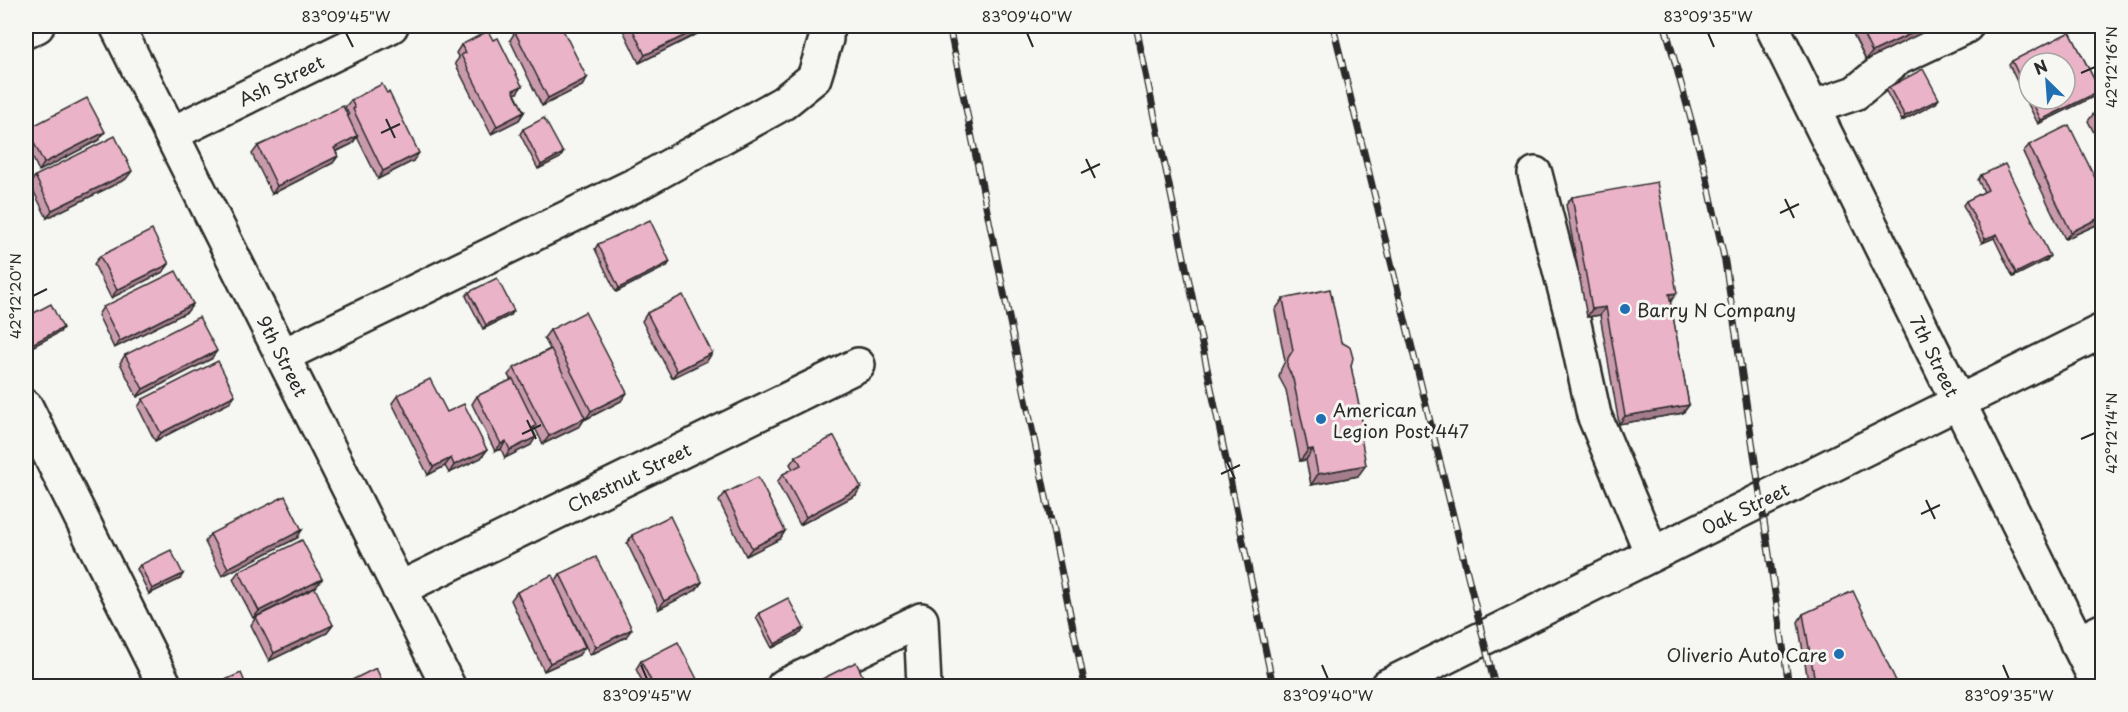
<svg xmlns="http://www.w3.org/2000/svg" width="2128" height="712" viewBox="0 0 2128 712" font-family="'Playpen Sans',sans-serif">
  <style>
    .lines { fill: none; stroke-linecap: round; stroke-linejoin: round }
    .minor-casing { stroke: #2b2b2b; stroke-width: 38 }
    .minor { stroke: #f6f6f2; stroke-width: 33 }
    .rail-casing { stroke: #2b2b2b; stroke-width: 7 }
    .rail { stroke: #f6f6f2; stroke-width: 4.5; stroke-dasharray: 14; stroke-linecap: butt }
    .wall { fill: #c99aac; stroke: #2b2b2b; stroke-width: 1.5; fill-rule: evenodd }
    .shaded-wall { fill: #a47d8c; stroke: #2b2b2b; stroke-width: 1.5 }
    .building { fill: #eab3c8; stroke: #2b2b2b; stroke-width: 1.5 }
    .ticks { fill: none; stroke: #2b2b2b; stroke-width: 2 }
    .poi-dot { fill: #1f6fb2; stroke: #f6f6f2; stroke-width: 2 }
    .labels { text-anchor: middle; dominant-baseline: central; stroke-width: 6; stroke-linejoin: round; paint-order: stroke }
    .street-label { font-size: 18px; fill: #2b2b2b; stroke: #f6f6f2 }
    .poi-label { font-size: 18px; fill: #2b2b2b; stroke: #f6f6f2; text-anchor: start }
    .neatline { fill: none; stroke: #2b2b2b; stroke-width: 2 }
    .ticks-label { font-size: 15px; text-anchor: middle; fill: #2b2b2b }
  </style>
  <rect width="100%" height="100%" fill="#f6f6f2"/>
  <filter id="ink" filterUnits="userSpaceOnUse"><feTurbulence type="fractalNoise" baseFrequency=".0167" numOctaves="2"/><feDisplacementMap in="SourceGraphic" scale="12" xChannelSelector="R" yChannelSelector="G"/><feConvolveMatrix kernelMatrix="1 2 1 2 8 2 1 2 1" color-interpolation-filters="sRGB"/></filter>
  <g filter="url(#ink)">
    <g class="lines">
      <defs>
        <g id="minor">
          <path d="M 117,26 L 448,686"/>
          <path d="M 1772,26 L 2099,686"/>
          <path d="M 26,31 L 37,26"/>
          <path d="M 1813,107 L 1855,93 L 1898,58 L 1966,26"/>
          <path d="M 171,134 L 391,26"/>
          <path d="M 1535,174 L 1574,324 L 1594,415 L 1652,554"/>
          <path d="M 282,356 L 639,183 L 783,103 L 814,78 L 826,39 L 826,26"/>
          <path d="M 26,407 L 165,686"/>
          <path d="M 399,589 L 858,365"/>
          <path d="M 2077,643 L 2102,631"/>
          <path d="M 784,686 L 921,620 L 924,686"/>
          <path d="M 1387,686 L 2102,331"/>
        </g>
      </defs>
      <use href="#minor" class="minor-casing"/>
      <use href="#minor" class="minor"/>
      <defs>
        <g id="rail">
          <path d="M 949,26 L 1085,686"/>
          <path d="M 1136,26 L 1273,686"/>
          <path d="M 1333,26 L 1495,686"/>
          <path d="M 1665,26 L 1706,174 L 1725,262 L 1789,686"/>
        </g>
      </defs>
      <use href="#rail" class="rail-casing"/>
      <use href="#rail" class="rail"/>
    </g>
    <g class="wall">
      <path d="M 621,26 L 713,26 L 639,63 Z"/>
      <path d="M 1849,26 L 1933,26 L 1930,29 L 1866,60 Z"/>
      <path d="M 515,32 L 587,78 L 582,86 L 542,106 L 510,40 Z"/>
      <path d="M 2070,32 L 2100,91 L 2097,95 L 2038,124 L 2009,65 L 2012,61 ZM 2029,63 L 2065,63 L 2065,99 L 2029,99 Z"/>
      <path d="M 461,45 L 517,93 L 515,94 L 524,112 L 519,120 L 491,134 L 455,63 L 459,58 L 456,53 Z"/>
      <path d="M 1889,87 L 1936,103 L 1902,121 L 1886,91 Z"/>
      <path d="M 351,100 L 413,161 L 378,179 L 357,137 L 352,144 L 336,152 L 338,156 L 333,163 L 272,194 L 252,154 L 258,146 L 348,116 L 349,115 L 345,107 Z"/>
      <path d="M 2103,109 L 2103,150 L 2088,121 L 2094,113 Z"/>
      <path d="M 27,129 L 99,140 L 39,171 L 26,144 L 26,131 Z"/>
      <path d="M 523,129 L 563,153 L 560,158 L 538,169 L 520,134 Z"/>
      <path d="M 2029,145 L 2103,194 L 2103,222 L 2065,239 L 2023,152 Z"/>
      <path d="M 1981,175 L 2047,260 L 2013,277 L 1994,238 L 1982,243 L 1963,205 L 1966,201 L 1984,192 L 1978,180 Z"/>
      <path d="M 35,176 L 126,179 L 47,218 L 30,184 Z"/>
      <path d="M 1572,197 L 1671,301 L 1670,301 L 1689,405 L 1683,413 L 1619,424 L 1600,315 L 1587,317 L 1566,205 Z"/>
      <path d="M 598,244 L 667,266 L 616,292 L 595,249 Z"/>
      <path d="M 100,256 L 169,264 L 163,272 L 111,298 L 94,264 Z"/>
      <path d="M 469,292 L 511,315 L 483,329 L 466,296 Z"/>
      <path d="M 1283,299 L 1341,342 L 1351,366 L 1361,441 L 1358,476 L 1311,485 L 1306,460 L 1300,461 L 1286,390 L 1279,377 L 1281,369 L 1285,361 L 1275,310 Z"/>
      <path d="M 193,304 L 187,312 L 114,348 L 98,315 L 103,307 Z"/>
      <path d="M 647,313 L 712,353 L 707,361 L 672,378 L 642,321 Z"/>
      <path d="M 26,317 L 60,332 L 26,350 Z"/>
      <path d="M 550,330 L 621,401 L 586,419 L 584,417 L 585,418 L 580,426 L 543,444 L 535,428 L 533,430 L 531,445 L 505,458 L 501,449 L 495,451 L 472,404 L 477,396 L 511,380 L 508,375 L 514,368 L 550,349 L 544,338 Z"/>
      <path d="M 125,355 L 211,359 L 137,397 L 120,363 Z"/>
      <path d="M 398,395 L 447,412 L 487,450 L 481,458 L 449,473 L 445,466 L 428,475 L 392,403 Z"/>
      <path d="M 143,399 L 229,403 L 155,441 L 138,407 Z"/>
      <path d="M 796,456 L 856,495 L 800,525 L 777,482 L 783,474 L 793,469 L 790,464 Z"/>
      <path d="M 725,493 L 785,531 L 780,539 L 746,556 L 719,501 Z"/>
      <path d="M 210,534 L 297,538 L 222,576 L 205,542 Z"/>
      <path d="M 632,535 L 702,582 L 696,590 L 659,609 L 627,543 Z"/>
      <path d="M 140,565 L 180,579 L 149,594 L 137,569 Z"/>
      <path d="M 239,571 L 322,579 L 316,587 L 253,618 L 233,579 Z"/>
      <path d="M 560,574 L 626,637 L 590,655 L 560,593 L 579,655 L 544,671 L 511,600 L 517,592 L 555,582 Z"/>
      <path d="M 759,613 L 804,628 L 801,633 L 772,648 L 756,617 Z"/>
      <path d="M 1803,614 L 1897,683 L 1895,687 L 1809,687 L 1798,622 Z"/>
      <path d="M 256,617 L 333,625 L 327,633 L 269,661 L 251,625 Z"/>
      <path d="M 641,661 L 701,687 L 645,687 L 636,669 Z"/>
    </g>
    <g class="shaded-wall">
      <path d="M 704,26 L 713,26 L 639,63 L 645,55 Z"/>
      <path d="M 1927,26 L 1933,26 L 1930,29 L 1866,60 L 1872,52 Z"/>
      <path d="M 587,78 L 582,86 L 542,106 L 548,98 Z"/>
      <path d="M 522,86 L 517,93 L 507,98 L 513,90 Z"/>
      <path d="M 2100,91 L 2097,95 L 2038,124 L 2041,120 Z"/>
      <path d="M 1939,99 L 1936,103 L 1902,121 L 1905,116 Z"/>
      <path d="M 524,112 L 519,120 L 491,134 L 497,126 Z"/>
      <path d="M 105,132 L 99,140 L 39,171 L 44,163 Z"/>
      <path d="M 357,136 L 352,144 L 328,155 L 334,148 Z"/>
      <path d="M 419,153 L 413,161 L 378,179 L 383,171 Z"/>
      <path d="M 563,153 L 560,158 L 538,169 L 541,165 Z"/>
      <path d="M 338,156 L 333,163 L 272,194 L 277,186 Z"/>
      <path d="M 132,171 L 126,179 L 47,218 L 52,210 Z"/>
      <path d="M 2103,216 L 2103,222 L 2065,239 L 2071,232 Z"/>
      <path d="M 1997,234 L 1994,238 L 1982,243 L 1985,239 Z"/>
      <path d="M 2050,256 L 2047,260 L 2013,277 L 2016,273 Z"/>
      <path d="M 670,262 L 667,266 L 616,292 L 619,288 Z"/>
      <path d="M 169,264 L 163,272 L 111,298 L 117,290 Z"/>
      <path d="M 1677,293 L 1671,301 L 1663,302 L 1669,294 Z"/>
      <path d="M 193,304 L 187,312 L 114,348 L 120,341 Z"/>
      <path d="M 1606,307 L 1600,315 L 1587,317 L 1592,309 Z"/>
      <path d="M 514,311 L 511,315 L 483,329 L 486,325 Z"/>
      <path d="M 63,328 L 60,332 L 26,350 L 28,346 Z"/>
      <path d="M 217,351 L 211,359 L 137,397 L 143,389 Z"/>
      <path d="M 712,353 L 707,361 L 672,378 L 677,371 Z"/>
      <path d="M 627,393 L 621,401 L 586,419 L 591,411 Z"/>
      <path d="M 235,395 L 229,403 L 155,441 L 161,433 Z"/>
      <path d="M 1689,405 L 1683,413 L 1619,424 L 1625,416 Z"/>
      <path d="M 585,418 L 580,426 L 543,444 L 549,436 Z"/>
      <path d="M 536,437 L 531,445 L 505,458 L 510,450 Z"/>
      <path d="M 506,441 L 501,449 L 495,451 L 501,444 Z"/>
      <path d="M 1313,449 L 1306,460 L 1300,461 L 1308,450 Z"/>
      <path d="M 487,450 L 481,458 L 449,473 L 454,465 Z"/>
      <path d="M 451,458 L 445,466 L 428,475 L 433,467 Z"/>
      <path d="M 1366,465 L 1358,476 L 1311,485 L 1318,474 Z"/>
      <path d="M 861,487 L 856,495 L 800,525 L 806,517 Z"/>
      <path d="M 302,530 L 297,538 L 222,576 L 228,568 Z"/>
      <path d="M 785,531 L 780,539 L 746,556 L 752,548 Z"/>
      <path d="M 183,574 L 180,579 L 149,594 L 152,589 Z"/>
      <path d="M 322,579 L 316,587 L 253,618 L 259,611 Z"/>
      <path d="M 702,582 L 696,590 L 659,609 L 664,601 Z"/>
      <path d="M 333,625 L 327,633 L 269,661 L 274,653 Z"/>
      <path d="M 804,628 L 801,633 L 772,648 L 775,644 Z"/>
      <path d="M 632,629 L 626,637 L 590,655 L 596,647 Z"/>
      <path d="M 585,647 L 579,655 L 544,671 L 550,663 Z"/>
    </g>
    <g class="building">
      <path d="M 528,26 L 561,26 L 587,78 L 548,98 L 515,32 Z"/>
      <path d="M 631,26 L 704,26 L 645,55 Z"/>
      <path d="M 1859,26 L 1927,26 L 1872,52 Z"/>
      <path d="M 488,31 L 493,40 L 498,38 L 522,86 L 513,90 L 524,112 L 497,126 L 461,55 L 466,53 L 461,45 Z"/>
      <path d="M 2070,32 L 2100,91 L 2041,120 L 2031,99 L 2065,99 L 2065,63 L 2029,63 L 2029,96 L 2012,61 Z"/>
      <path d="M 1923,69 L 1939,99 L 1905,116 L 1889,87 Z"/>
      <path d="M 382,84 L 387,93 L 389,92 L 419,153 L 383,171 L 353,109 L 355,108 L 351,100 Z"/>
      <path d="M 87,98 L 105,132 L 44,163 L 27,129 Z"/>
      <path d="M 343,106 L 357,136 L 334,148 L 338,156 L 277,186 L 258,146 Z"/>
      <path d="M 2103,109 L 2103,131 L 2094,113 Z"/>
      <path d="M 544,118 L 563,153 L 541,165 L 523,129 Z"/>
      <path d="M 2069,125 L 2103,194 L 2103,216 L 2071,232 L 2029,145 Z"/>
      <path d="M 115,136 L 132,171 L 52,210 L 35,176 Z"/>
      <path d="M 2005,164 L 2050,256 L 2016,273 L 1997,234 L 1985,239 L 1966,201 L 1988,190 L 1981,175 Z"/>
      <path d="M 1657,182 L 1677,293 L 1669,294 L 1689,405 L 1625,416 L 1606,307 L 1592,309 L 1572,197 Z"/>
      <path d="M 650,220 L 670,262 L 619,288 L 598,244 Z"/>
      <path d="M 152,230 L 169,264 L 117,290 L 100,256 Z"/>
      <path d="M 176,271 L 193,304 L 120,341 L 103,307 Z"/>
      <path d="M 497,278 L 514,311 L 486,325 L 469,292 Z"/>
      <path d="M 1330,289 L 1341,342 L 1350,347 L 1353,358 L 1351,366 L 1365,436 L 1361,437 L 1366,465 L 1318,474 L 1313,449 L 1308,450 L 1293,379 L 1287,366 L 1288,358 L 1293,350 L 1283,299 Z"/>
      <path d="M 683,295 L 712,353 L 677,371 L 647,313 Z"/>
      <path d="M 51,304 L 63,328 L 28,346 L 26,340 L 26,317 Z"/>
      <path d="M 585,312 L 627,393 L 591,411 L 550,330 Z"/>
      <path d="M 199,317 L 217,351 L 143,389 L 125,355 Z"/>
      <path d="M 551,349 L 585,418 L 549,436 L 514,368 Z"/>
      <path d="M 218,361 L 235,395 L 161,433 L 143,399 Z"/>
      <path d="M 430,379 L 447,412 L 464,404 L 487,450 L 454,465 L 451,458 L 433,467 L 398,395 Z"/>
      <path d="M 513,379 L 536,426 L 532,428 L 536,437 L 510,450 L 506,441 L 501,444 L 477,396 Z"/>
      <path d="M 834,436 L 861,487 L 806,517 L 783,474 L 801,465 L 796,456 Z"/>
      <path d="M 758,477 L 785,531 L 752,548 L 725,493 Z"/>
      <path d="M 285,496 L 302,530 L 228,568 L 210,534 Z"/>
      <path d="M 670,516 L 702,582 L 664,601 L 632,535 Z"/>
      <path d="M 302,540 L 322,579 L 259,611 L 239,571 Z"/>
      <path d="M 171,550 L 183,574 L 152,589 L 140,565 Z"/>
      <path d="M 596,557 L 632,629 L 596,647 L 560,574 Z"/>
      <path d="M 552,575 L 585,647 L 550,663 L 517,592 Z"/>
      <path d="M 315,588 L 333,625 L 274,653 L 256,617 Z"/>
      <path d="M 1853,591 L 1897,683 L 1890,687 L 1816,687 L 1803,614 Z"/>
      <path d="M 788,598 L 804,628 L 775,644 L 759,613 Z"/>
      <path d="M 678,642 L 701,687 L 654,687 L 641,661 Z"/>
      <path d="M 856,662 L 868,687 L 806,687 Z"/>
      <path d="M 376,668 L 385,687 L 338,687 Z"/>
      <path d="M 241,673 L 247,687 L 209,687 Z"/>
    </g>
  </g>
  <path class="ticks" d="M 346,33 L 353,47M 1027,33 L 1033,47M 1708,33 L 1714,47M 2081,73 L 2095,67M 386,119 L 395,138M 381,133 L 400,124M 1086,159 L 1095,178M 1081,173 L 1100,164M 1785,199 L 1794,218M 1780,213 L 1799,204M 33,296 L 47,289M 527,420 L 536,439M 522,434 L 541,425M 2081,439 L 2095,433M 1226,460 L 1235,479M 1221,474 L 1240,465M 1926,500 L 1935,519M 1921,514 L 1940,505M 641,665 L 647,679M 1322,665 L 1328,679M 2003,665 L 2009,679"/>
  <g class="poi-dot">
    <circle cx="1625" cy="309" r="6"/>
    <circle cx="1321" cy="419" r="6"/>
    <circle cx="1839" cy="654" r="6"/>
  </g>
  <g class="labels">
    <g class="street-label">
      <text transform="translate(281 80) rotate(-26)">Ash Street</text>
      <text transform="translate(283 356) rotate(63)">9th Street</text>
      <text transform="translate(1935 356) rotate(64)">7th Street</text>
      <text transform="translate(629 477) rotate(-26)">Chestnut Street</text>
      <text transform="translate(1745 508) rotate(-26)">Oak Street</text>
    </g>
    <g class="poi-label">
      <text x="1637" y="309">Barry N Company</text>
      <text x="1333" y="409">American<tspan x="1333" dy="21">Legion Post 447</tspan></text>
      <text x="1827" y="654" text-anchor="end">Oliverio Auto Care</text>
    </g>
  </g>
  <rect width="2128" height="712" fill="none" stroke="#f6f6f2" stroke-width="66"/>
  <g transform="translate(2047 81) rotate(335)"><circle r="28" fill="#f6f6f2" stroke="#a5a5a2" stroke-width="1.5"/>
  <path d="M0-4.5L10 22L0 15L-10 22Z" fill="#1f6fb2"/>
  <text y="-9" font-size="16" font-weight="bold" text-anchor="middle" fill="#2b2b2b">N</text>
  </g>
  <rect x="33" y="33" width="2062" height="646" class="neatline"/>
  <g class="ticks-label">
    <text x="346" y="22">83°09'45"W</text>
    <text x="1027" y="22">83°09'40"W</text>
    <text x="1708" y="22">83°09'35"W</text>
    <text transform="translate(2112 67) rotate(-90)" y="5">42°12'16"N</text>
    <text transform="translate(16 296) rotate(-90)" y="5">42°12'20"N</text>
    <text transform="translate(2112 433) rotate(-90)" y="5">42°12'14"N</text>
    <text x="647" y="701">83°09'45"W</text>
    <text x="1328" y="701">83°09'40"W</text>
    <text x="2009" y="701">83°09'35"W</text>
  </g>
</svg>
